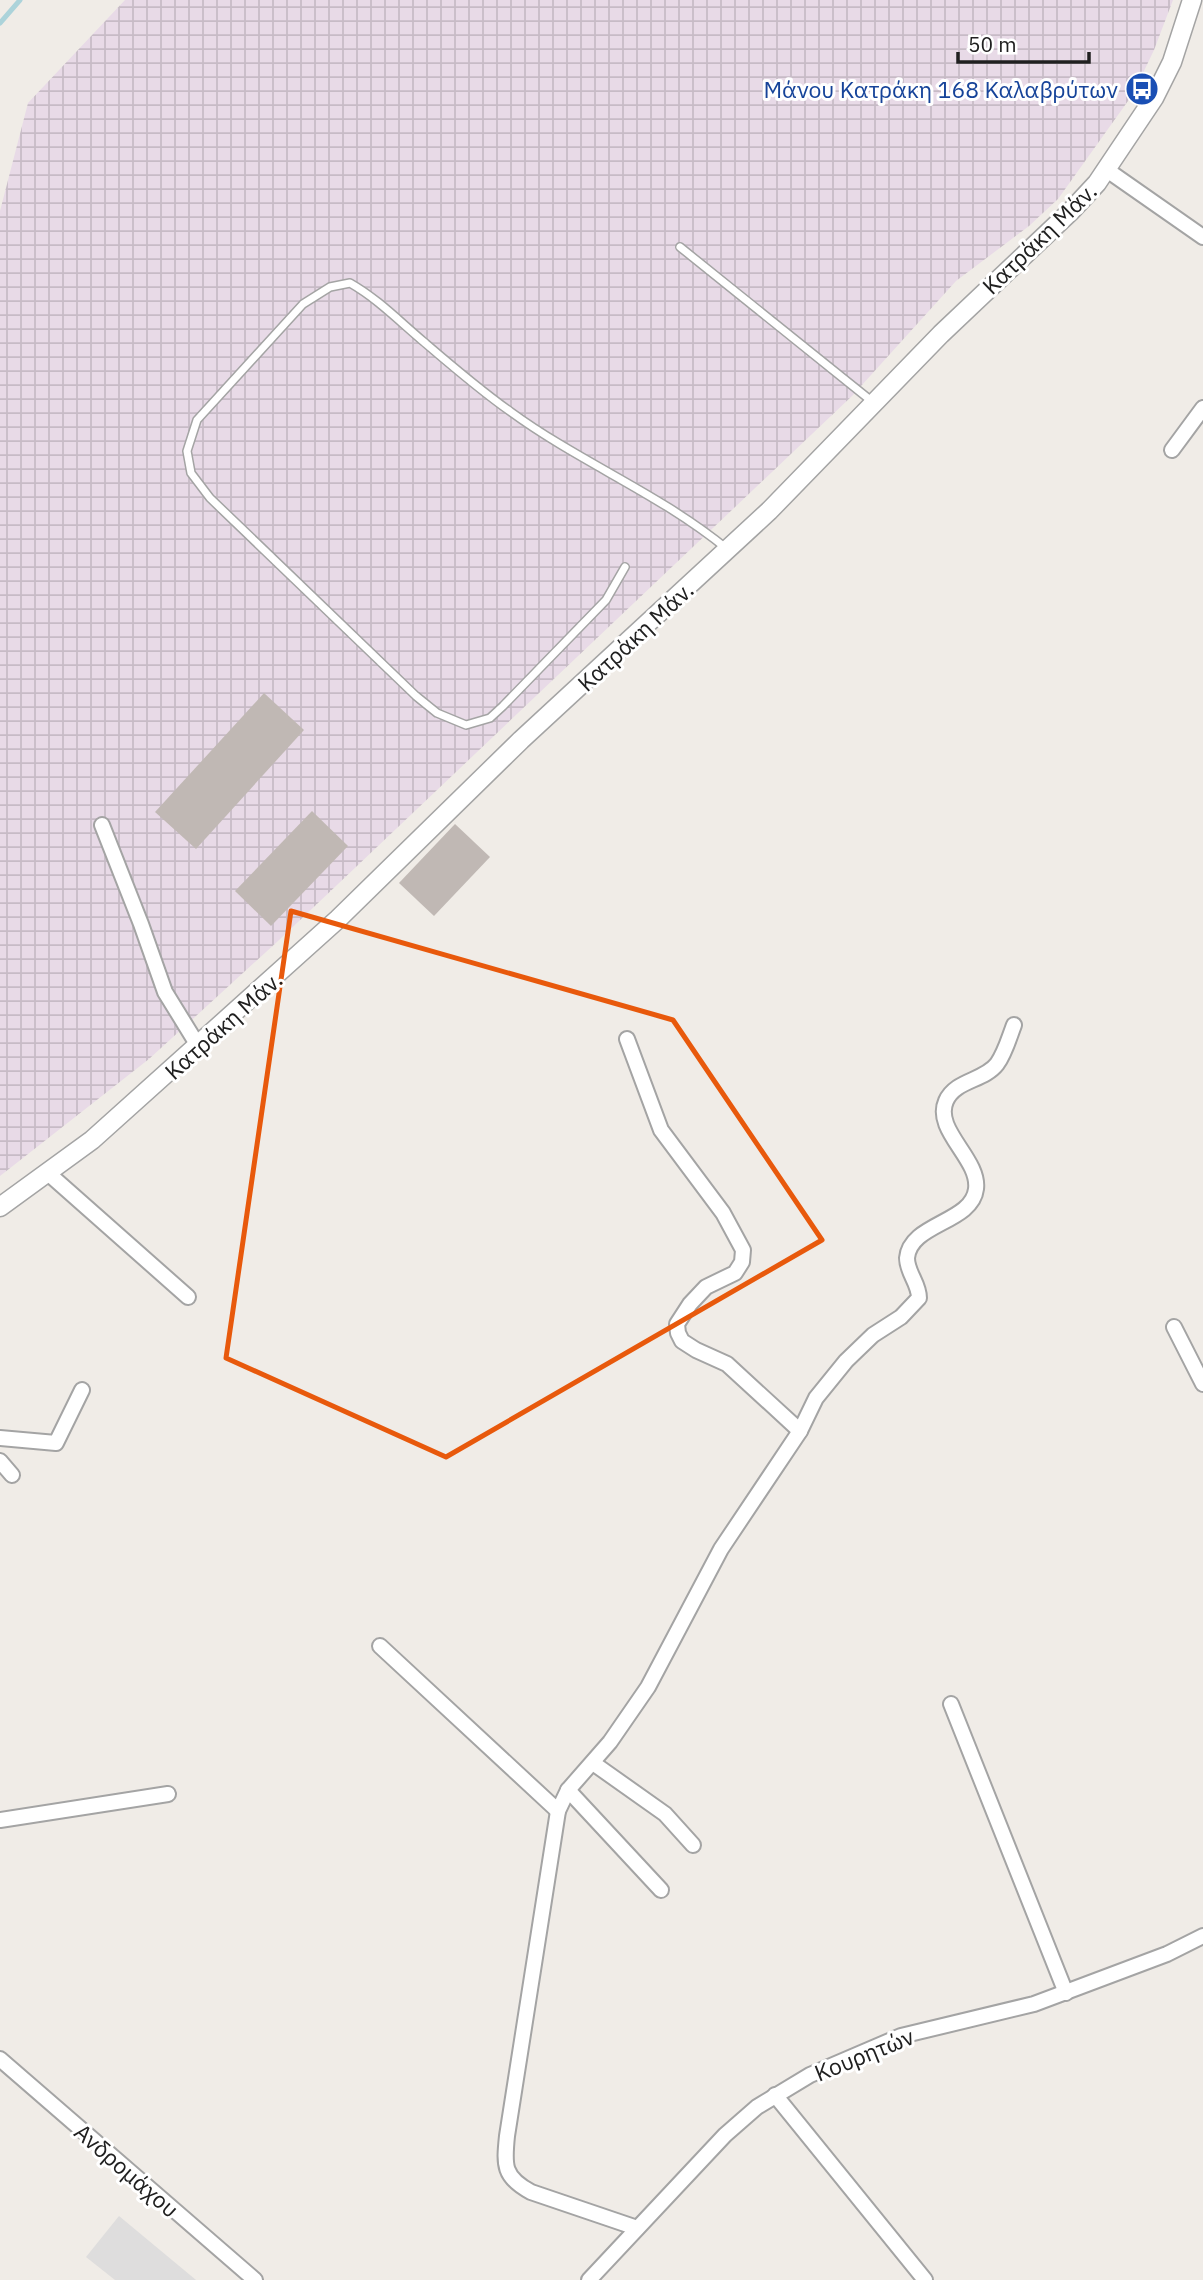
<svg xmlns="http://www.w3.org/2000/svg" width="1203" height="2280" viewBox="0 0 1203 2280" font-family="'IBM Plex Sans',sans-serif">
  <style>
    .residential { fill: #dedddd }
    .industrial { fill: url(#industrial-grid) }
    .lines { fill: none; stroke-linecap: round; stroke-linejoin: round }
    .stream { stroke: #acd3da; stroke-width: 5 }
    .building { fill: #c0b8b4 }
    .service-casing { stroke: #a4a4a4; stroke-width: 10 }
    .minor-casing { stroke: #a4a4a4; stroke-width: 18 }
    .tertiary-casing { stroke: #a4a4a4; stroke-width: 21 }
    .service { stroke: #fff; stroke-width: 7 }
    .minor { stroke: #fff; stroke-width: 14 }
    .tertiary { stroke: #fff; stroke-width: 18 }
    .marked { fill: none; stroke: #e8590c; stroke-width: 5; stroke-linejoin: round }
    .labels { text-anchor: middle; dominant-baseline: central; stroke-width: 6; stroke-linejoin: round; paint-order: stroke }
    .transit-label { font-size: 23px; fill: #164399; stroke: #fff; text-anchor: end }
    .street-label { font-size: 23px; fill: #202020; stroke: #fff }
  </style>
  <defs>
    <pattern id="industrial-grid" width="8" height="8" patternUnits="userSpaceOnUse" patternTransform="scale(1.75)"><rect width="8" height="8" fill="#e8dae7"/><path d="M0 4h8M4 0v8" fill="none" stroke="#c7bbc6"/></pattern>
  </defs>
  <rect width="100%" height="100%" fill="#f0ece7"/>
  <path class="residential" d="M 119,2216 L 196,2280 L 115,2280 L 86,2257 Z"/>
  <path class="industrial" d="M 125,0 L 1173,0 L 1154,50 L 1133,94 L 1058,199 L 1029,226 L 956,281 L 852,396 L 278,941 L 149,1059 L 0,1176 L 0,211 L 28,103 Z"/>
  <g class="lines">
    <path class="stream" d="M 0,23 L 20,0"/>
  </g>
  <g class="building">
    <path d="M 264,693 L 304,730 L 196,849 L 155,812 Z"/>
    <path d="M 312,811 L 348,846 L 271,926 L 235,891 Z"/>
    <path d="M 455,824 L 490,857 L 434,916 L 399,883 Z"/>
  </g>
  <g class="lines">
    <defs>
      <g id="service">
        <path d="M 680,247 L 874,403"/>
        <path d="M 625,567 L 606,600 L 503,706 L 490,718 L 466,725 L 437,713 L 416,696 L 210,498 L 191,473 L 187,451 L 197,420 L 303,304 L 330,287 L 350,283 C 378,299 399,321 424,342 C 452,366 481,391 511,412 C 581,463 660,494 727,549"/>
      </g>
      <g id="minor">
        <path d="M 1107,170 L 1203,237"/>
        <path d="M 1172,450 L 1203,408"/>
        <path d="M 102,825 L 141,924 L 165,992 L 197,1044"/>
        <path d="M 627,1039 L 661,1130 L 723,1213 L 743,1250 L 742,1262 L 735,1273 L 706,1287 L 690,1304 L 677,1324 L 678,1333 L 682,1341 L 696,1350 L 727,1364 L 800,1431"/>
        <path d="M 49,1174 L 188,1297"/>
        <path d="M 1174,1327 L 1203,1384"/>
        <path d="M 0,1438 L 56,1443 L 82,1390"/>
        <path d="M 0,1461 L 12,1475"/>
        <path d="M 380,1646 L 558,1811"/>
        <path d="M 951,1704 L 1066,1993"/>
        <path d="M 593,1763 L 665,1814 L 693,1845"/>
        <path d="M 568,1790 L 661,1890"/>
        <path d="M 0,1820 L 168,1794"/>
        <path d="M 0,2059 L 255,2280"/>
        <path d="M 775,2095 L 925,2280"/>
        <path d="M 637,2228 L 531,2192 C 503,2177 504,2165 507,2136 L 558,1811 L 568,1790 L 610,1742 L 648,1687 L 721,1549 L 800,1431 L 816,1398 L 846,1361 L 873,1335 L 901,1317 L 919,1298 C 919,1283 907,1273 907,1258 C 910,1223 972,1223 976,1189 C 980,1159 933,1130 946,1101 C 955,1080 984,1081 997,1064 C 1005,1053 1009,1038 1014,1025"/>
        <path d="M 589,2280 L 725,2135 L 757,2107 L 810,2075 L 901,2036 L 1034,2004 L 1167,1954 L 1203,1936"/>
      </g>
      <path id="tertiary" d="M 0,1207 L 92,1140 L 338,919 L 521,740 L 769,511 L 941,334 L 1071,211 L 1097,183 L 1154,98 L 1172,62 L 1192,0"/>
    </defs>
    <use href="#service" class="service-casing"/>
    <use href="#minor" class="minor-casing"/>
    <use href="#tertiary" class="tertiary-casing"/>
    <use href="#service" class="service"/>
    <use href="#minor" class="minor"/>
    <use href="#tertiary" class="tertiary"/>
  </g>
  <path class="marked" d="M 291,911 L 673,1020 L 822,1240 L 446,1457 L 226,1358 Z"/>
  <defs>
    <symbol id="bus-disc" viewBox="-11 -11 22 22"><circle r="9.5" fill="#1a4fb4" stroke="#fff"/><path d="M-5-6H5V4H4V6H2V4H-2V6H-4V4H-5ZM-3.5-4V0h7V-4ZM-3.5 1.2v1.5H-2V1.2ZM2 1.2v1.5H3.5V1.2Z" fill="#fff"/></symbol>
  </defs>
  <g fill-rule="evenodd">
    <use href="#bus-disc" x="1123" y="70" width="38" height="38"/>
  </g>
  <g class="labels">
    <g class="transit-label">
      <text x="1118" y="89">Μάνου Κατράκη 168 Καλαβρύτων</text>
    </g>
    <g class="street-label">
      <text transform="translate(1039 238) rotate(-44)">Κατράκη Μάν.</text>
      <text transform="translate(635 636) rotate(-43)">Κατράκη Μάν.</text>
      <text transform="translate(223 1025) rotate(-42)">Κατράκη Μάν.</text>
      <text transform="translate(864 2054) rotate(-22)">Κουρητών</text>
      <text transform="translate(127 2170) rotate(41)">Ανδρομάχου</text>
    </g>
  </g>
  <path d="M958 52v10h131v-10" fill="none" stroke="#202020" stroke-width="3.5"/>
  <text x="968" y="52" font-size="21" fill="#202020" stroke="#ffffff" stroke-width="5" paint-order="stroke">50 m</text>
</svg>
